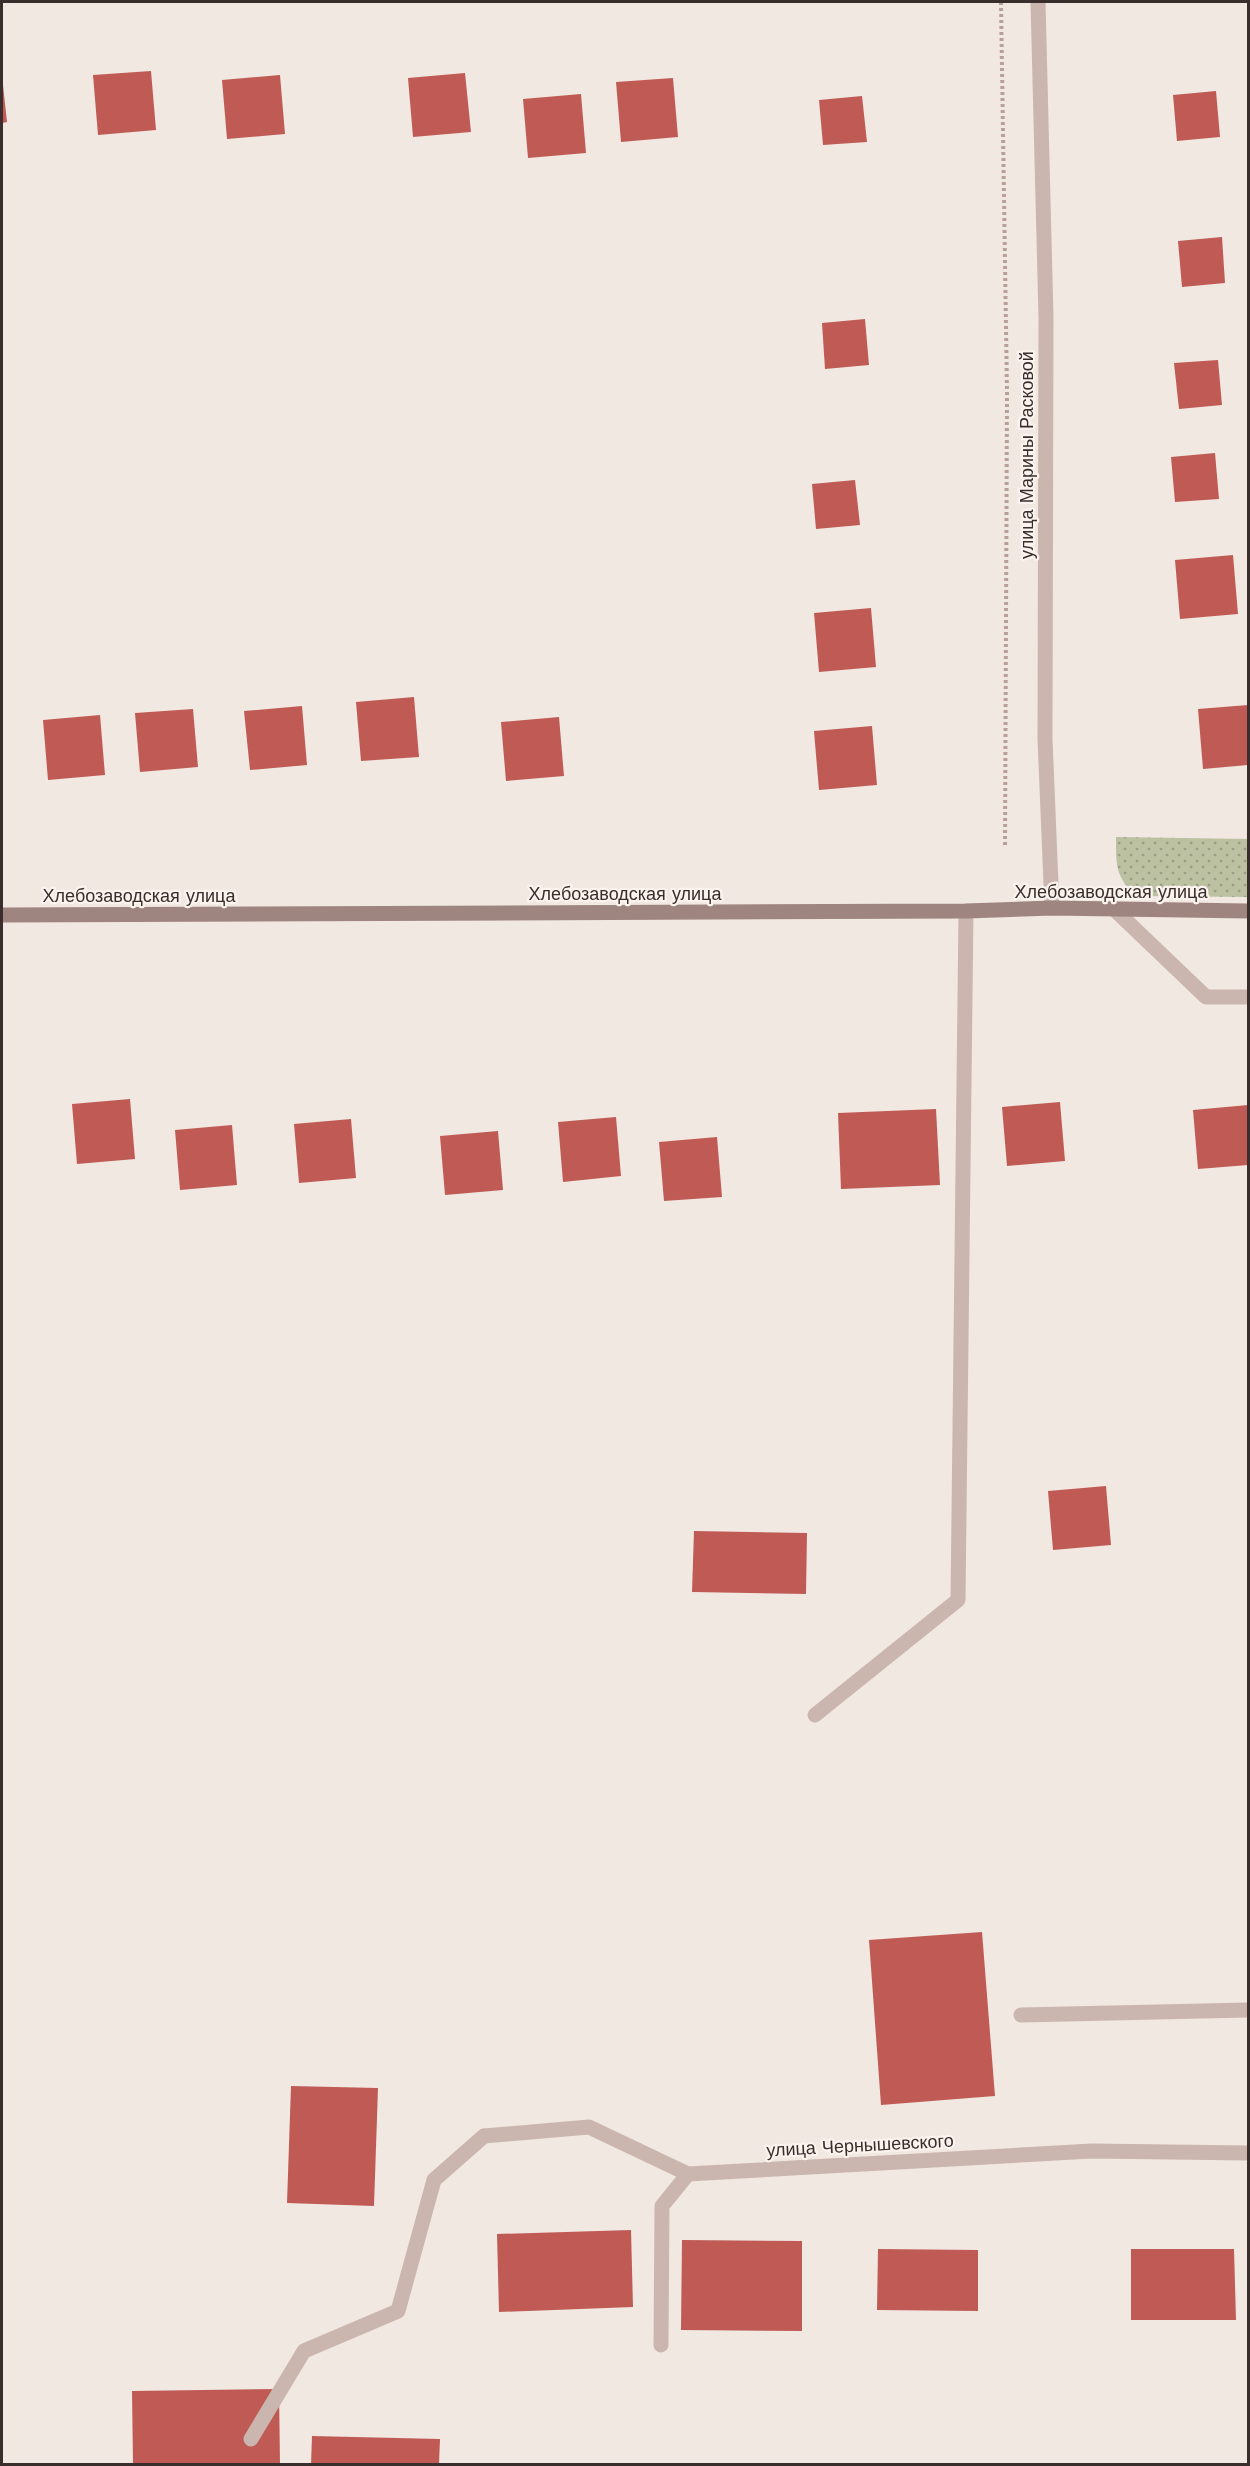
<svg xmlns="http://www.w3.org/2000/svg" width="1250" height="2466" viewBox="0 0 1250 2466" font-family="'Work Sans',sans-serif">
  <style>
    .grass { fill: url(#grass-dots) }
    .building { fill: #bf5b54 }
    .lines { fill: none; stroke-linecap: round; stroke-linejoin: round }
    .path { stroke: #b6a098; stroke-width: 4; stroke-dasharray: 3 3; stroke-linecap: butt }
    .lane { stroke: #cab6ae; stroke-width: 15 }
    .street { stroke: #cab6ae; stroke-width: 15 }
    .secondary { stroke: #9e857f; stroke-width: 15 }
    .labels { text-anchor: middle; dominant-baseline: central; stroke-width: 4.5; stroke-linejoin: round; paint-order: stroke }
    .street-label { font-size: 18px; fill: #392e2c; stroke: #faf3ee }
  </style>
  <defs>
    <pattern id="grass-dots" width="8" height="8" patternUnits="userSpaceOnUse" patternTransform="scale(1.5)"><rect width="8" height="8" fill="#bcc1a2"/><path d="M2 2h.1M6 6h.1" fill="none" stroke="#9a9d84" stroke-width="1.8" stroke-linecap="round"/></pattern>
  </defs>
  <rect width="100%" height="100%" fill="#f2e8e2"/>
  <path class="grass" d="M 1116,837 L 1248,839 L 1248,897 L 1137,896 C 1115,878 1116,864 1116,837 Z"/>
  <g class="building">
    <path d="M 151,71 L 156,130 L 98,135 L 93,75 Z"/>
    <path d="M 465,73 L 471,132 L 413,137 L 408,78 Z"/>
    <path d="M 280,75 L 285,134 L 227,139 L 222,80 Z"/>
    <path d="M 2,76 L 7,122 L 2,123 Z"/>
    <path d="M 673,78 L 678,137 L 621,142 L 616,82 Z"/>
    <path d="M 1216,91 L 1220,137 L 1177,141 L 1173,95 Z"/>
    <path d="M 581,94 L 586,153 L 528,158 L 523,99 Z"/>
    <path d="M 862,96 L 867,142 L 823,145 L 819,100 Z"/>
    <path d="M 1222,237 L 1225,283 L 1182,287 L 1178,241 Z"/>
    <path d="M 865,319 L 869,365 L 825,369 L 822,323 Z"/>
    <path d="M 1218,360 L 1222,405 L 1179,409 L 1174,363 Z"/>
    <path d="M 1215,453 L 1219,499 L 1175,502 L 1171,457 Z"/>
    <path d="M 855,480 L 860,525 L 816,529 L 812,484 Z"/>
    <path d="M 1233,555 L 1238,614 L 1180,619 L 1175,560 Z"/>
    <path d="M 871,608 L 876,667 L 819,672 L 814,613 Z"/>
    <path d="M 414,697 L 419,757 L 361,761 L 356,702 Z"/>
    <path d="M 1248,705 L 1248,765 L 1203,769 L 1198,709 Z"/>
    <path d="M 302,706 L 307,765 L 250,770 L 244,711 Z"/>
    <path d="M 193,709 L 198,767 L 140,772 L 135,713 Z"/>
    <path d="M 100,715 L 105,775 L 48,780 L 43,720 Z"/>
    <path d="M 559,717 L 564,776 L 506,781 L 501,722 Z"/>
    <path d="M 872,726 L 877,785 L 819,790 L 814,731 Z"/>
    <path d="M 130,1099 L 135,1159 L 77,1164 L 72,1104 Z"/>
    <path d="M 1060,1102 L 1065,1161 L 1007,1166 L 1002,1107 Z"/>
    <path d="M 1248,1105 L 1248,1165 L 1198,1169 L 1193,1110 Z"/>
    <path d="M 936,1109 L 940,1185 L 841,1189 L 838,1113 Z"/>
    <path d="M 616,1117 L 621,1176 L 563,1182 L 558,1122 Z"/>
    <path d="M 351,1119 L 356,1178 L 299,1183 L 294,1124 Z"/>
    <path d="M 232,1125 L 237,1185 L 180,1190 L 175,1130 Z"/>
    <path d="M 498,1131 L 503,1190 L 445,1195 L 440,1136 Z"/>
    <path d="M 717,1137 L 722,1197 L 664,1201 L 659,1142 Z"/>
    <path d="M 1106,1486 L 1111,1545 L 1053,1550 L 1048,1491 Z"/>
    <path d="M 694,1531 L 807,1533 L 806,1594 L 692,1592 Z"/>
    <path d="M 982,1932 L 995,2096 L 881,2105 L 869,1940 Z"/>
    <path d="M 291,2086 L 378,2088 L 374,2206 L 287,2203 Z"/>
    <path d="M 631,2230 L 633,2307 L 499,2312 L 497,2234 Z"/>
    <path d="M 682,2240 L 802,2241 L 802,2331 L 681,2330 Z"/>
    <path d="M 878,2249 L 978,2250 L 978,2311 L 877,2310 Z"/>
    <path d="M 1131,2249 L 1234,2249 L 1236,2320 L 1131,2320 Z"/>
    <path d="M 279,2389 L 280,2464 L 133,2464 L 132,2391 Z"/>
    <path d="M 312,2436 L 440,2439 L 439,2464 L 311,2464 Z"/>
  </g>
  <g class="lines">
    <path class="path" d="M 1001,2 L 1007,392 L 1005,848"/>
    <g class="lane">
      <path d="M 1115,910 L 1206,997 L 1248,997"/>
      <path d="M 815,1715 L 958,1600 L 966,911"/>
      <path d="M 1021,2015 L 1248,2010"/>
      <path d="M 661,2345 L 662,2206 L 688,2174"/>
      <path d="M 251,2439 L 304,2351 L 398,2311 L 434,2180 L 484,2136"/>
    </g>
    <g class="street">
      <path d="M 1038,2 L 1046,317 L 1045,739 L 1052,908"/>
      <path d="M 484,2136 L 589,2127 L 688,2174 L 1092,2151 L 1248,2153"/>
    </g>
    <path class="secondary" d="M 2,915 L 966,911 L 1052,908 L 1248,911"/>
  </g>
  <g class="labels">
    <g class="street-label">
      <text transform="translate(1026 455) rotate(-90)">улица Марины Расковой</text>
      <text x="1111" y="891">Хлебозаводская улица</text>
      <text x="625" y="893">Хлебозаводская улица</text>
      <text x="139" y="895">Хлебозаводская улица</text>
      <text transform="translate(860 2145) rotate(-3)">улица Чернышевского</text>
    </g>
  </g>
  <rect width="1250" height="2466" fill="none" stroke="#392e2c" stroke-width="6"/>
</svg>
